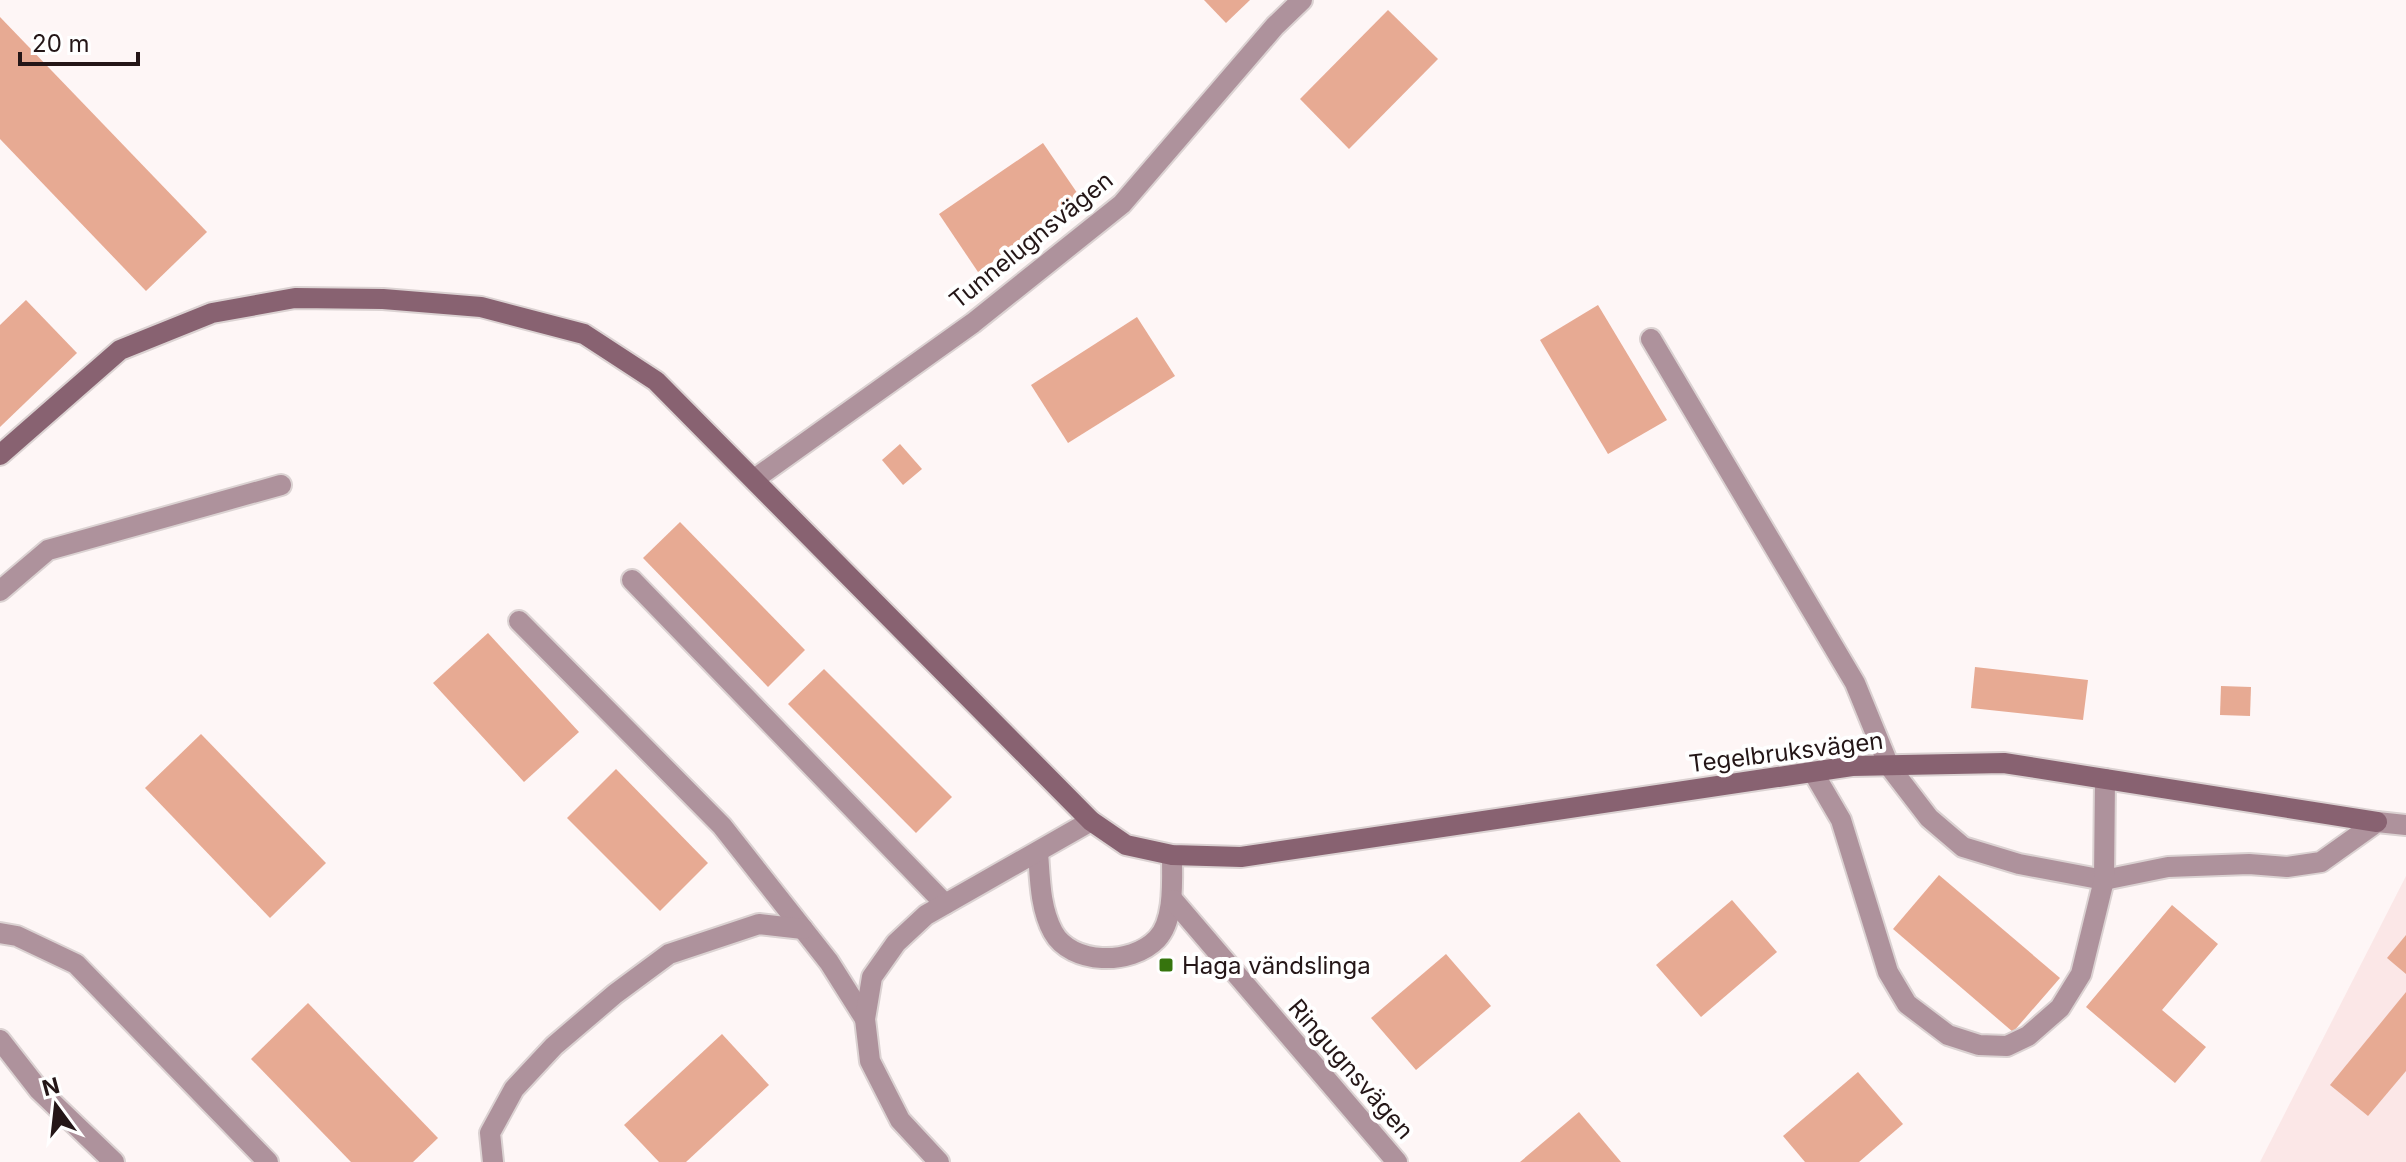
<svg xmlns="http://www.w3.org/2000/svg" width="2406" height="1162" viewBox="0 0 2406 1162" font-family="Inter,sans-serif">
  <style>
    .built { fill: #fbe7e7 }
    .building { fill: #e7aa93 }
    .lines { fill: none; stroke-linecap: round; stroke-linejoin: round }
    .lane-casing { stroke: #dbd2d2; stroke-width: 24 }
    .street-casing { stroke: #dbd2d2; stroke-width: 24 }
    .secondary-casing { stroke: #dbd2d2; stroke-width: 24 }
    .lane { stroke: #ae929c; stroke-width: 20 }
    .street { stroke: #ae929c; stroke-width: 20 }
    .secondary { stroke: #886271; stroke-width: 20 }
    .poi-dot { fill: #36740d; stroke: #fff; stroke-width: 3 }
    .labels { text-anchor: middle; dominant-baseline: central; stroke-width: 8; stroke-linejoin: round; paint-order: stroke }
    .street-label { font-size: 24px; fill: #241617; stroke: #fff }
    .poi-label { font-size: 24px; fill: #241617; stroke: #fff; text-anchor: start }
  </style>
  <rect width="100%" height="100%" fill="#fef6f6"/>
  <path class="built" d="M 2406,876 L 2406,1162 L 2260,1162 Z"/>
  <g class="building">
    <path d="M 1204,0 L 1250,0 L 1226,23 Z"/>
    <path d="M 1388,10 L 1438,59 L 1349,149 L 1300,99 Z"/>
    <path d="M 0,17 L 207,232 L 146,291 L 0,139 Z"/>
    <path d="M 1043,143 L 1082,200 L 978,272 L 939,214 Z"/>
    <path d="M 26,300 L 77,353 L 0,427 L 0,325 Z"/>
    <path d="M 1598,305 L 1667,420 L 1608,454 L 1540,340 Z"/>
    <path d="M 1137,317 L 1175,376 L 1068,443 L 1031,385 Z"/>
    <path d="M 900,444 L 922,469 L 903,485 L 882,460 Z"/>
    <path d="M 680,522 L 805,650 L 768,687 L 643,558 Z"/>
    <path d="M 488,633 L 579,732 L 524,782 L 433,683 Z"/>
    <path d="M 1975,667 L 2088,680 L 2083,720 L 1971,708 Z"/>
    <path d="M 824,669 L 952,797 L 916,833 L 788,704 Z"/>
    <path d="M 2221,686 L 2251,687 L 2250,716 L 2220,715 Z"/>
    <path d="M 201,734 L 326,863 L 270,918 L 145,788 Z"/>
    <path d="M 616,769 L 708,863 L 660,911 L 567,818 Z"/>
    <path d="M 1939,875 L 2060,978 L 2013,1032 L 1893,929 Z"/>
    <path d="M 1732,900 L 1777,952 L 1701,1017 L 1656,965 Z"/>
    <path d="M 2172,905 L 2218,944 L 2162,1010 L 2206,1047 L 2175,1083 L 2086,1007 Z"/>
    <path d="M 2406,935 L 2406,974 L 2387,958 Z"/>
    <path d="M 1446,954 L 1491,1006 L 1416,1070 L 1371,1018 Z"/>
    <path d="M 2406,992 L 2406,1071 L 2368,1116 L 2330,1085 Z"/>
    <path d="M 308,1003 L 438,1138 L 413,1162 L 351,1162 L 251,1059 Z"/>
    <path d="M 722,1034 L 769,1085 L 686,1162 L 659,1162 L 624,1125 Z"/>
    <path d="M 1858,1072 L 1903,1124 L 1859,1162 L 1805,1162 L 1783,1136 Z"/>
    <path d="M 1579,1112 L 1621,1162 L 1520,1162 Z"/>
  </g>
  <g class="lines">
    <defs>
      <g id="lane">
        <path d="M 1651,339 L 1855,683 L 1889,766 L 1929,818 L 1963,847 L 2019,864 L 2104,880 L 2168,867 L 2249,864 L 2287,867 L 2321,862 L 2377,822 L 2406,825"/>
        <path d="M 632,580 L 945,904"/>
        <path d="M 0,591 L 48,550 L 281,485"/>
        <path d="M 519,621 L 722,826 L 829,962 L 865,1019"/>
        <path d="M 1813,772 L 1841,820 L 1888,972 L 1907,1004 L 1948,1035 L 1979,1045 L 2007,1046 L 2028,1036 L 2060,1008 L 2081,974 L 2104,880 L 2105,779"/>
        <path d="M 1038,852 C 1040,879 1040,908 1053,932 C 1071,965 1131,966 1157,939 C 1175,920 1172,880 1172,855"/>
        <path d="M 1173,900 L 1397,1162"/>
        <path d="M 0,933 L 17,936 L 76,964 L 268,1162"/>
        <path d="M 0,1040 L 39,1090 L 114,1162"/>
        <path d="M 493,1162 L 490,1133 L 514,1089 L 554,1046 L 615,994 L 669,954 L 759,924 L 803,929"/>
        <path d="M 939,1162 L 900,1120 L 870,1061 L 865,1019 L 872,977 L 896,943 L 926,915 L 1091,821"/>
      </g>
      <path id="street" d="M 756,478 L 973,323 L 1122,204 L 1275,26 L 1302,0"/>
      <path id="secondary" d="M 0,455 L 120,350 L 212,313 L 295,298 L 383,299 L 481,307 L 584,334 L 656,381 L 1091,821 L 1126,845 L 1172,855 L 1241,857 L 1852,766 L 2004,763 L 2377,822"/>
    </defs>
    <use href="#lane" class="lane-casing"/>
    <use href="#street" class="street-casing"/>
    <use href="#secondary" class="secondary-casing"/>
    <use href="#lane" class="lane"/>
    <use href="#street" class="street"/>
    <use href="#secondary" class="secondary"/>
  </g>
  <rect class="poi-dot" x="1158" y="957" width="16" height="16" rx="4"/>
  <g class="labels">
    <g class="street-label">
      <text transform="translate(1031 240) rotate(-39)">Tunnelugnsvägen</text>
      <text transform="translate(1786 752) rotate(-7)">Tegelbruksvägen</text>
      <text transform="translate(1351 1069) rotate(49)">Ringugnsvägen</text>
    </g>
    <g class="poi-label">
      <text x="1182" y="965">Haga vändslinga</text>
    </g>
  </g>
  <g transform="translate(56 1106) rotate(345)" stroke="#ffffff" stroke-width="6" paint-order="stroke">
  <path d="M0-6L14 30L0 20L-14 30Z" fill="#241617"/>
  <text y="-12" font-size="22" font-weight="bold" text-anchor="middle" fill="#241617">N</text>
  </g>
  <path d="M20 52v12h118v-12" fill="none" stroke="#241617" stroke-width="4"/>
  <text x="32" y="52" font-size="24" fill="#241617" stroke="#ffffff" stroke-width="6" paint-order="stroke">20 m</text>
</svg>
